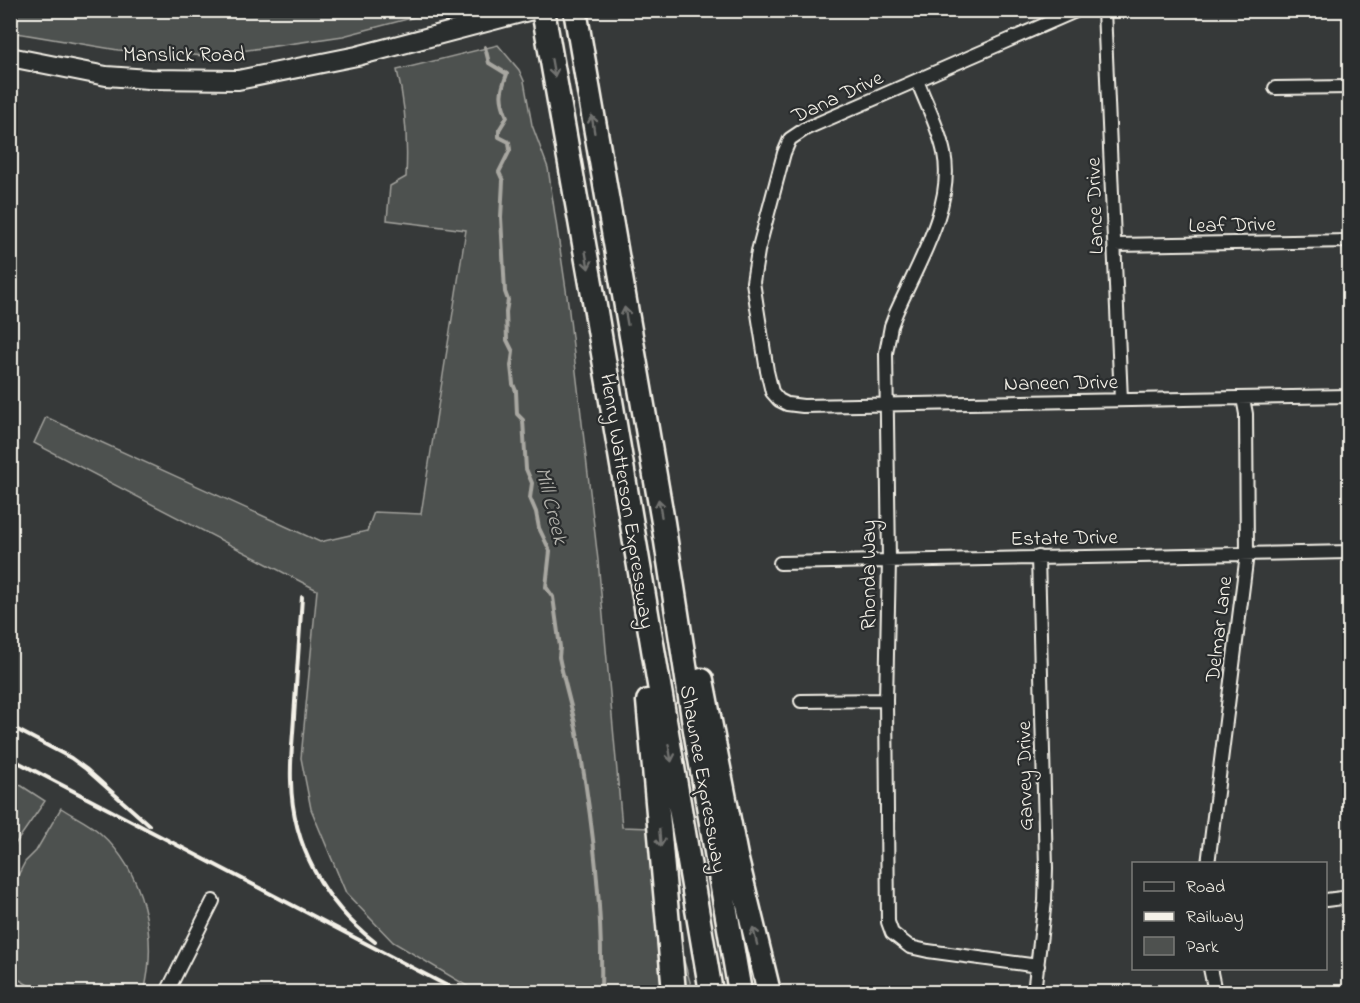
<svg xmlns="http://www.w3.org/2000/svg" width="1360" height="1003" viewBox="0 0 1360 1003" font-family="'Indie Flower',sans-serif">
<rect width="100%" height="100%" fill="#363939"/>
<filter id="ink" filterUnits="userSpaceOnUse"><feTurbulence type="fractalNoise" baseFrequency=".0167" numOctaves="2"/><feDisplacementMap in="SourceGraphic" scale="12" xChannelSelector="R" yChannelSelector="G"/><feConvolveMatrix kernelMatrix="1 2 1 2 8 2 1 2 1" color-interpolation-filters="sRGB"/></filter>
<g filter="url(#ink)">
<!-- green -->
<path fill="#4e514f" stroke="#a1a19c" stroke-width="1.5" d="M11,10h427v1l-95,25 -136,20 -89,-6 -107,-18z
M498,45l21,25 5,11 8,44 16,43 20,135 30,257 24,267 29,1 15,164h-189l-84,-50 -47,-49 -35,-84 -10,-51 16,-168 -283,-147 12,-26 274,125 47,-11 7,-19 47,2 45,-284 -79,-10 3,-34 16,-9c2,-37 0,-70 -9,-107z
M11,779l34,22 -34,49z
M61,808c12,8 28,15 39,25 44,39 58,104 44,159h-104l-29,-17v-86l14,-27 11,-11z
M684,961l9,31h-9z"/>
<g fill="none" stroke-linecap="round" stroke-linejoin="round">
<!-- stream -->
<path stroke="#a8a7a1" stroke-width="4" d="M485,47l4,16 18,11c-7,18 -8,24 0,43l-8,13v7l10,5 1,8 -11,22 4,9 -2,36 4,75 3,8 -2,12 1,28 6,12 -2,14 2,18 3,7 1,23 6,6 3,49 6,14 -2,15 6,14 3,16 11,23 -4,36 7,10 7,50 -1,10c5,25 13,50 18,76 15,83 26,175 24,259"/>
<!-- minor casing -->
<g stroke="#f4f1e8" stroke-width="16">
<path id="minor" d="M1078,10l-273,119 -15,10 -6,14 -26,98 -5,31 14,89 5,21 7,8 8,4 16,2 547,-10
M1104,10l17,390
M917,80c9,24 22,48 27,73 11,52 -28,114 -48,160l-5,13 -5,27 3,207 -3,140 2,222 4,11 18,14 18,4 110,15
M1275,88l75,-1
M1115,245l235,-4
M780,563l570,-11
M801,701l85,-1
M1208,864l39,-310 -1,-140 -3,-16
M1326,900l24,-3
M1210,968l5,24
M167,992l46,-91
M1034,992l11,-91 1,-33 -8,-311"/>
</g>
<!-- secondary casing -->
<g stroke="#f4f1e8" stroke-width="22">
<path id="secondary" d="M10,57l96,19 43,3 89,1 119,-24 175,-46"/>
</g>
<!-- motorway casing -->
<g stroke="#f4f1e8" stroke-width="27">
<path id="motorway" d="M543,10l53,302 115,680
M575,10l88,512 31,202 46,268
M702,680l34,176 33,136
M648,701l26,291"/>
</g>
<!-- minor -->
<use href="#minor" stroke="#2a2d2e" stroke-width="12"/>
<!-- secondary -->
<use href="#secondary" stroke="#2a2d2e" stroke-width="18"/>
<!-- motorway -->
<use href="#motorway" stroke="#2a2d2e" stroke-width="22"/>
<!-- rail -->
<path stroke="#f4f1e8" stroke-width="4" d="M302,597c-3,40 -5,80 -8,120 -1,21 -4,42 -3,64 1,64 34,123 84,161
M10,726l61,32 15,11 63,56
M10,758l449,234"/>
</g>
<!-- one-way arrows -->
<defs><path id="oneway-shaft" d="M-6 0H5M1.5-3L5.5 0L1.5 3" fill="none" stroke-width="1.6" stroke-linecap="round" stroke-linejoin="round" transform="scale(1.5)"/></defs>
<g stroke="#71726f">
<use href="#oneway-shaft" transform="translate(553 68) rotate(80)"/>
<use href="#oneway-shaft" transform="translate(593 124) rotate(-99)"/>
<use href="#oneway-shaft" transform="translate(587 260) rotate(80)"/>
<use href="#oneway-shaft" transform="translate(626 316) rotate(-100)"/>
<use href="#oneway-shaft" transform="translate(660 508) rotate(-100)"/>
<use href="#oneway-shaft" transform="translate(670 753) rotate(80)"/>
<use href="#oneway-shaft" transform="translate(660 838) rotate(85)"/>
<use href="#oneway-shaft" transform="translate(755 936) rotate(-104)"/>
</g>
</g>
<g text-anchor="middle" stroke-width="4.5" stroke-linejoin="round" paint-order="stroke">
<!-- street labels -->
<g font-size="21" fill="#f4f1e8" stroke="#2a2d2e">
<text x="184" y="61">Manslick Road</text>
<text transform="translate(837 96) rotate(-25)" y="7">Dana Drive</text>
<text transform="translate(1094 206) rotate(-92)" y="7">Lance Drive</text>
<text transform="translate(1232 224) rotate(-1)" y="7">Leaf Drive</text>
<text transform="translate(1061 382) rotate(-1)" y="7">Naneen Drive</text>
<text transform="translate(628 501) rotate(81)" y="7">Henry Watterson Expressway</text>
<text transform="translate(1064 537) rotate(-1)" y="7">Estate Drive</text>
<text transform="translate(868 575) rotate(-90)" y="7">Rhonda Way</text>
<text transform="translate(1218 629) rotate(-83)" y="7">Delmar Lane</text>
<text transform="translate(1024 776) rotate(-91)" y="7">Garvey Drive</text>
<text transform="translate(704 779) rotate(80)" y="7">Shawnee Expressway</text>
</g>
<!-- water labels -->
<g font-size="22" font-style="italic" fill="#b4b3ad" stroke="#2a2d2e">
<text transform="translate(553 505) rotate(76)" y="8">Mill Creek</text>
</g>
</g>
<!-- margin -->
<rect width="1360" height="1003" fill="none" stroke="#2a2d2e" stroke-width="36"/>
<rect x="18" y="18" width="1324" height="967" fill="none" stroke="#f4f1e8" stroke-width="2" filter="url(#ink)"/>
<!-- legend -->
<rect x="1132" y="862" width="195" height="108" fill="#2a2d2e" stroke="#7b7b78" stroke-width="1.5"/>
<rect x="1144" y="882" width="30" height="9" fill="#2a2d2e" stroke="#7b7b78" stroke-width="1.5"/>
<text x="1186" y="892" font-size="18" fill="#f4f1e8">Road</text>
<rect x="1144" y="912" width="30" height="9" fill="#f4f1e8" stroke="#7b7b78" stroke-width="1.5"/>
<text x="1186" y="922" font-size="18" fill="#f4f1e8">Railway</text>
<rect x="1144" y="937" width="30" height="18" fill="#4e514f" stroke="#7b7b78" stroke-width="1.5"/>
<text x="1186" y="952" font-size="18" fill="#f4f1e8">Park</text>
</svg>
